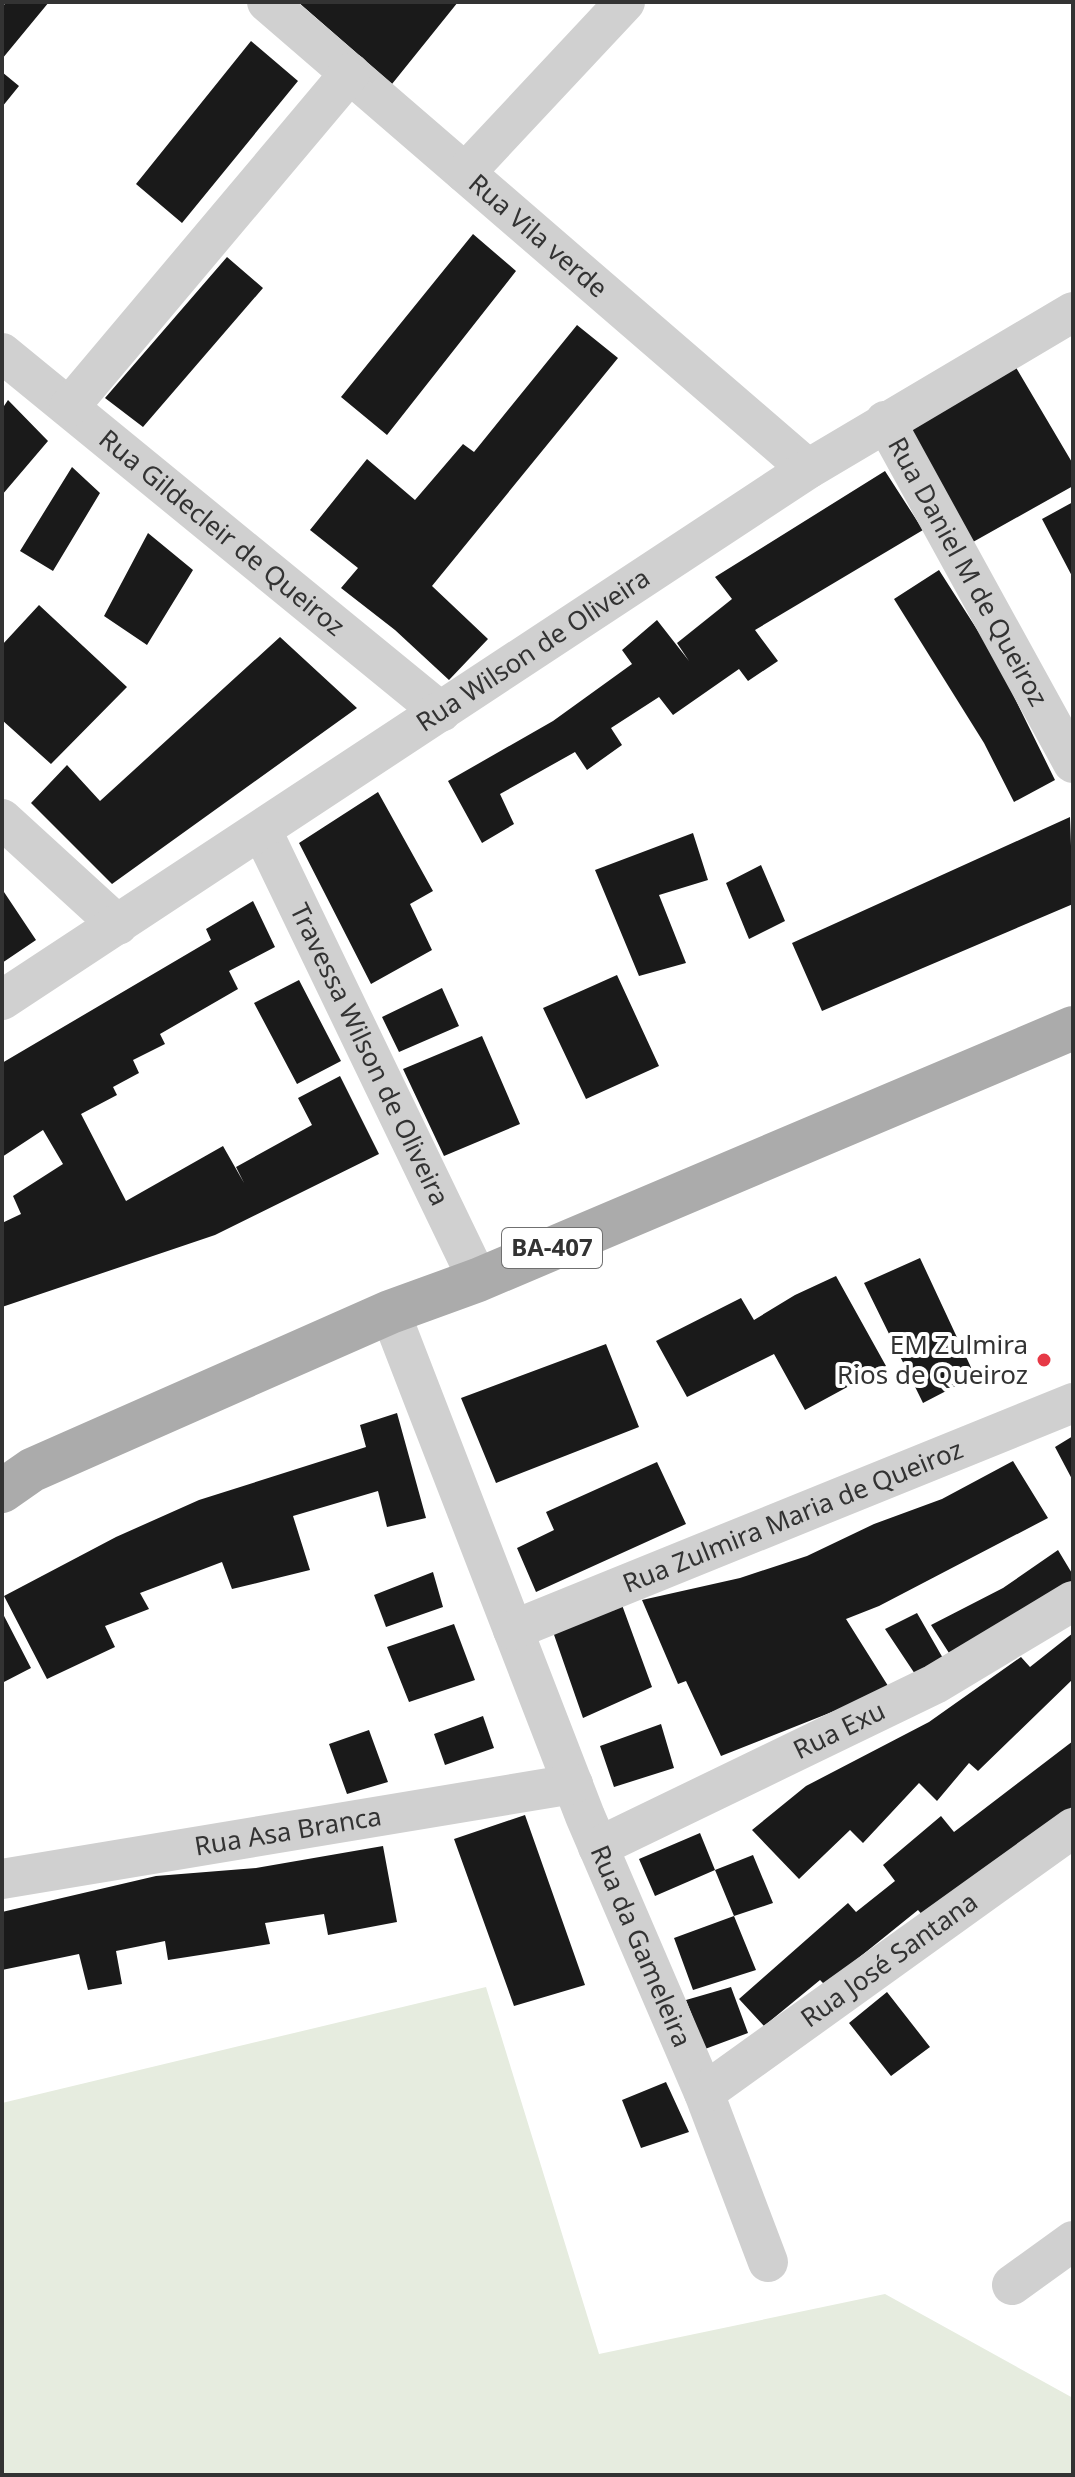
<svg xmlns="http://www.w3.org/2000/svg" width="1075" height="2477" viewBox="0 0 1075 2477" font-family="'Noto Sans',sans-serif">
<rect width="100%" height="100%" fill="#fff"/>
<!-- green -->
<path fill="#e6ecdf" d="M486,1987l113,367 286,-60 188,104v77h-1071v-372z"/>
<!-- building -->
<path fill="#1a1a1a" d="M6,2h43l-47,57v-51z
M298,2h160l-66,82z
M251,41l47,40 -116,142 -46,-39z
M2,72l17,14 -17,21z
M473,234l43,37 -129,164 -46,-38z
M227,257l36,31 -120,139 -38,-29z
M577,325l41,33 -186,228 56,53 -39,41 -54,-50 -54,-42 17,-20 -48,-38 57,-71 48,41 48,-56 11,8z
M1014,364l59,100v22l-100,56 -69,-117z
M8,400l40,41 -46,54v-86z
M72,467l28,26 -47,78 -33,-20z
M885,471l38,59 -168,100 23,31 -30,20 -9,-12 -66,46 -14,-18 -48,31 11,17 -35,25 -12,-18 -75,42 14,30 -32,19 -34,-62 105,-60 79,-57 -10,-14 35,-30 32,41 -12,-18 55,-44 -17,-22z
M1073,502v76l-31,-59z
M148,533l45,37 -46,75 -43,-29z
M939,570l55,86 61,124 -41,22 -30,-59 -90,-144z
M39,605l88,82 -76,77 -49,-44v-75z
M280,637l77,71 -245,176 -81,-81 36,-38 33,36z
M378,792l55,99 -23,13 22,46 -61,34 -72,-141z
M1070,817l3,87 -251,107 -30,-68z
M693,833l15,47 -49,15 27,68 -47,13 -44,-106z
M761,865l24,56 -36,18 -23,-56z
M2,889l34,51 -34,23z
M253,901l22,46 -46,24 9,18 -78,45 5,10 -32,16 6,13 -26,14 4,8 -36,19 45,87 97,-55 21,37 -8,-16 76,-42 -14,-27 42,-22 39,78 -164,81 -213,72v-84l19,-9 -8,-18 50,-32 -20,-34 -41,27v-94l209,-123 -5,-11z
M617,975l42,91 -73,33 -43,-91z
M299,980l42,81 -44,23 -43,-81z
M442,988l17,38 -60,26 -17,-35z
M482,1036l38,88 -76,32 -41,-87z
M920,1258l55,118 -52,27 -59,-120z
M836,1276l50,90 -81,44 -31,-56 -87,43 -31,-56 85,-43 13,22 41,-25z
M606,1344l33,83 -143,56 -35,-85z
M397,1413l29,105 -39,9 -9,-36 -85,25 17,54 -78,19 -10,-27 -82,31 9,16 -44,17 10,21 -68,32 -43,-83 112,-59 83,-37 167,-53 -6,-22z
M1073,1436v45l-18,-34z
M1013,1461l35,57 -169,88 -33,13 44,70 -169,67 -35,-75 -8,3 -36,-84 98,-22 67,-22 67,-32 68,-25z
M657,1462l29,62 -150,68 -19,-44 37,-18 -8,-18z
M1058,1550l15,25v7l-124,71 -18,-28 72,-37z
M433,1572l10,35 -57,20 -12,-32z
M622,1605l30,82 -69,31 -31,-89z
M2,1612l29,56 -29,15z
M917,1613l27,47 -27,17 -32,-48z
M454,1624l21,56 -66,22 -22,-55z
M1073,1633v46l-95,92 -9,-8 -32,38 -18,-18 -56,60 -13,-13 -51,49 -47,-49 54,-44 123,-64 92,-65 9,10z
M483,1716l11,32 -49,17 -11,-31z
M661,1724l13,44 -60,19 -14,-41z
M369,1730l19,52 -41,12 -18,-50z
M1073,1741v65l-18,14 -130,98 -7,-8 -93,75 -5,-5 -56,46 -25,-27 109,-96 8,9 39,-31 -12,-16 58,-49 13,16z
M525,1815l60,170 -71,21 -60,-167z
M700,1833l15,37 -60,26 -16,-37z
M383,1846l14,76 -69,13 -4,-21 -59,9 5,21 -102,16 -3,-19 -49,10 6,33 -34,6 -9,-36 -77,16v-58l154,-36 100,-8z
M753,1855l20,48 -39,13 -19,-46z
M734,1916l22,54 -63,20 -19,-52z
M731,1987l17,46 -43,16 -19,-49z
M887,1992l43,55 -39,29 -42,-53z
M666,2082l23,50 -48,16 -19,-48z"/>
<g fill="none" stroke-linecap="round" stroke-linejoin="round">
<!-- minor -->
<g stroke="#d0d0d0" stroke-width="40">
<path id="s1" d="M267,2l541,467"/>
<path d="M465,173l160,-171"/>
<path id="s2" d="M2,353l439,359"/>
<path d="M69,407l281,-334"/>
<path id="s3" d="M885,421l188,342"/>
<path d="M2,819l116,106"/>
<path id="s4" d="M262,831l216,449"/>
<path id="s5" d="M2,1000l806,-531 265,-157"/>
<path id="s6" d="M390,1312l195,504 119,277 64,169"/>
<path id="s7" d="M513,1630l560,-227"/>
<path id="s8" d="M598,1847l337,-163 138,-83"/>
<path id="s9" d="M2,1879l571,-95"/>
<path id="s10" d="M704,2093l369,-265"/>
<path d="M1012,2285l61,-44"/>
</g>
<!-- primary -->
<path stroke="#ababab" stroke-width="44" d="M2,1491l30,-21 358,-158 88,-32 595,-252"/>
</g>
<!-- markers -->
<circle fill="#e63946" stroke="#fff" stroke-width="3" cx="1044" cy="1360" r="8"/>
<g text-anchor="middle" stroke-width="8" stroke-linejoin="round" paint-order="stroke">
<!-- shield labels -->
<rect fill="#fff" stroke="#707070" stroke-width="2" x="502" y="1228" width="100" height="40" rx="6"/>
<g font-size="24" font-weight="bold" fill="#333">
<text x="552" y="1256">BA-407</text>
</g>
<!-- street labels -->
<g font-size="26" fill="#333" stroke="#fff">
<text dy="9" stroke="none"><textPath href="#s1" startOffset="358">Rua Vila verde</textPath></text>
<text dy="9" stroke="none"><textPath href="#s2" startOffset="284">Rua Gildecleir de Queiroz</textPath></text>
<text dy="9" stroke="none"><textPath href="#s3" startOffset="172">Rua Daniel M de Queiroz</textPath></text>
<text dy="9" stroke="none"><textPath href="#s5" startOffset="636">Rua Wilson de Oliveira</textPath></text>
<text dy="9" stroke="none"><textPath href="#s4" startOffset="248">Travessa Wilson de Oliveira</textPath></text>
<text dy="9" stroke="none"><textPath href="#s7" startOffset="302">Rua Zulmira Maria de Queiroz</textPath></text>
<text dy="9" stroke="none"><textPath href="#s8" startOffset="268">Rua Exu</textPath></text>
<text dy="9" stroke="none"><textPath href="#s9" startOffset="290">Rua Asa Branca</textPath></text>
<text dy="9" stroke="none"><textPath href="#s6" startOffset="682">Rua da Gameleira</textPath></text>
<text dy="9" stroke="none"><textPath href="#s10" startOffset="228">Rua José Santana</textPath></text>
</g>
<!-- poi labels -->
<g font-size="26" fill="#333" stroke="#fff" text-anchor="end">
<text x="1028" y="1354">EM Zulmira<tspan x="1028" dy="30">Rios de Queiroz</tspan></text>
</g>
</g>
<!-- border -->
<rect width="1075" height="2477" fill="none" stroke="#333333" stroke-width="8"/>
</svg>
